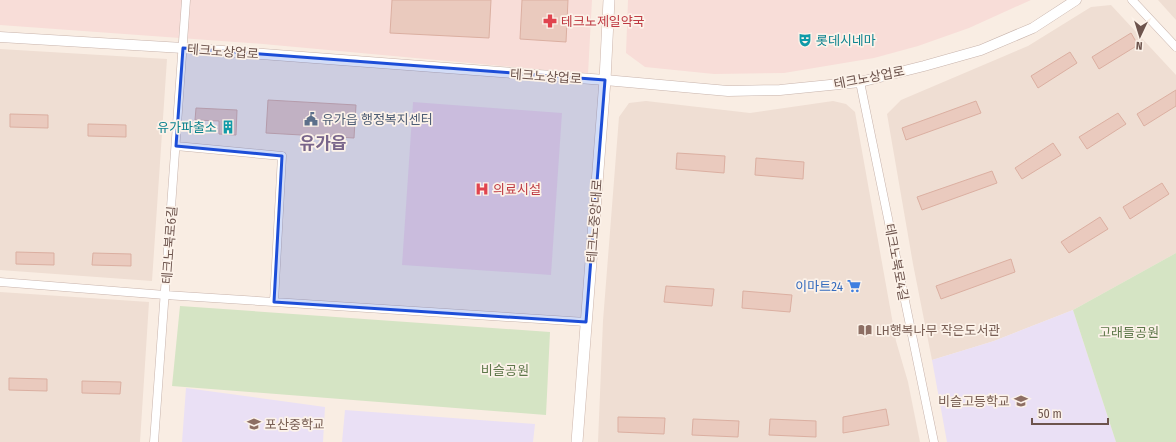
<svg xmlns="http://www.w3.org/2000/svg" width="1176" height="442" viewBox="0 0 1176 442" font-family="'Fira Sans Condensed','Noto Sans KR',sans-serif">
<rect width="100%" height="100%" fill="#f9ede3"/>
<!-- residential -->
<path fill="#efded3" d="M1158,0h18v20z
M1111,5l65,70v178l-103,57 -79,31 -62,19 -19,-96 -26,-150 14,-14 127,-54 63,-39z
M0,49l167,10 -15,222 -152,-11z
M646,101l104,12 83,-12 13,3 9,8 41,229 12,41 12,60h-322l5,-121 16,-204 10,-14z
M0,292l149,10 -9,140h-140z"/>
<!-- commercial -->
<path fill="#f8ddd8" d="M0,0h592l-4,74 -325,-30 -263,-19z
M628,0h403l-62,28 -51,18 -44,12 -90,15 -70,1 -69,-7 -19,-14z"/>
<!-- education -->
<path fill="#eae0f5" d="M1073,310l43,132h-169l-15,-82 62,-19z
M186,388l139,19 -2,35h-141z
M345,410l190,14 -2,18h-191z"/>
<!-- medical -->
<path fill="#f5d8df" d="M413,102l149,11 -11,162 -149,-10z"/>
<!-- green -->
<path fill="#d5e4c4" d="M1176,253v189h-60l-43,-132z
M180,306l370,26 -4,83 -374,-29z"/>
<!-- building -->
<path fill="#eacabe" stroke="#dbafa1" d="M392,0h99l-2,38 -99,-5z
M522,0h46l-2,42 -46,-3z
M1131,33l7,12 -39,24 -7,-12z
M1070,52l7,11 -39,25 -7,-12z
M1176,90v16l-32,20 -7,-12z
M268,100l88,5 -2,33 -88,-5z
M976,101l5,12 -75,27 -4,-12z
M196,108l41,2 -1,25 -17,-1v-13l-24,-1z
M1118,113l8,11 -39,25 -8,-12z
M10,114l38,1v13l-38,-1z
M88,124l38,1v12l-38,-1z
M1053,143l8,12 -39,24 -7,-11z
M677,153l48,3 -1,17 -48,-4z
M756,158l48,4 -1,17 -48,-4z
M992,171l5,12 -75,27 -5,-13z
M1162,183l7,11 -39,25 -7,-12z
M1100,217l8,12 -39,24 -8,-11z
M16,252l38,1v12l-38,-1z
M93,253l38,1v12l-39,-1z
M1011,259l4,13 -74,27 -5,-13z
M666,286l48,3 -2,17 -48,-4z
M743,291l49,4 -2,17 -48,-4z
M9,378l38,1v12l-38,-1z
M82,381l39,1 -1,12 -38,-1z
M886,409l3,16 -46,8v-16z
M618,417l47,1 -1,16 -46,-2z
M693,419l46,2 -1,16 -46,-2z
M770,419l46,2v16l-47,-2z"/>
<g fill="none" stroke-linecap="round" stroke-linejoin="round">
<!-- minor casing -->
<g stroke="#c8b4ac" stroke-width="9">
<path id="minor" d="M1132,0l44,47
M860,82l74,360
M176,146l106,10 -8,146
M0,282l165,13 421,27
M154,442l32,-442"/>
</g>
<!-- tertiary casing -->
<g stroke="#c8b4ac" stroke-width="11">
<path id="tertiary" d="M0,37l183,11 422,32 123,11 52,-1 80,-8 64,-16 57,-16 52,-22 43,-28"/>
</g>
<!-- secondary casing -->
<g stroke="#cdb6ac" stroke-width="12">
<path id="secondary" d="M577,442l28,-362 4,-80"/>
</g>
<!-- minor -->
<use href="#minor" stroke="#fff" stroke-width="8"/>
<!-- tertiary -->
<use href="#tertiary" stroke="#fff" stroke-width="10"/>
<!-- secondary -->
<use href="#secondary" stroke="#fff" stroke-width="11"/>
</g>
<!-- marked area -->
<path fill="#1d4ed8" fill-opacity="0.2" stroke="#1d4ed8" stroke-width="3" stroke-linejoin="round" d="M183,48l422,32 -19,242 -312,-20 8,-146 -106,-10z"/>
<!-- icons -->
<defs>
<g id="pharmacy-bare" transform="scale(1.08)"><path d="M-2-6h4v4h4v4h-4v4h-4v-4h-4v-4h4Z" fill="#e0444e" stroke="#fcf2e9" stroke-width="2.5" paint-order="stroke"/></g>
<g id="theatre-bare" transform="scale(1.08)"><path d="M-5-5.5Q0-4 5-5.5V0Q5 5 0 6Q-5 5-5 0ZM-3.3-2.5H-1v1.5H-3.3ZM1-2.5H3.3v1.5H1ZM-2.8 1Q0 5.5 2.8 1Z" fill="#0f9aa8" stroke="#fcf2e9" stroke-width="2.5" paint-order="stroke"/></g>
<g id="civic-bare" transform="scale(1.08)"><path d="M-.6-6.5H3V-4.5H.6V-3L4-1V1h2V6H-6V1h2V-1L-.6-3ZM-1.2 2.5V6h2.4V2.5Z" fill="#5c6f8a" stroke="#fcf2e9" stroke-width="2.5" paint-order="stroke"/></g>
<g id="building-bare" transform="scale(1.08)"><path d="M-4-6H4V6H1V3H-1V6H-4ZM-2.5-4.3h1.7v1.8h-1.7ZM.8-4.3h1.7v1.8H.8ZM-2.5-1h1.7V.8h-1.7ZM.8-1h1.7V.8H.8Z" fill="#0f9aa8" stroke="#fcf2e9" stroke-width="2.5" paint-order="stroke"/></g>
<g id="hospital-bare" transform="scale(1.08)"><path d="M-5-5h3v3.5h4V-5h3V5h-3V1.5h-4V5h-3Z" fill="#e0444e" stroke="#fcf2e9" stroke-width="2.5" paint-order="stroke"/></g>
<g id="supermarket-bare" transform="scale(1.08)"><path d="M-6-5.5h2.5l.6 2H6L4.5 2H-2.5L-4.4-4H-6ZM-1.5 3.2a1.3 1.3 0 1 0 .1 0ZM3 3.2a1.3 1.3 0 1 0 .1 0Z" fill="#3f7fe0" stroke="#fcf2e9" stroke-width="2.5" paint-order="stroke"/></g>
<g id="library-bare" transform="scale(1.08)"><path d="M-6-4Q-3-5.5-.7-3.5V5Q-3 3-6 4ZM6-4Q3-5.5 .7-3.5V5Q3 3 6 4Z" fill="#8d6e63" stroke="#fcf2e9" stroke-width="2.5" paint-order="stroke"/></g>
<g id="school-bare" transform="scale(1.08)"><path d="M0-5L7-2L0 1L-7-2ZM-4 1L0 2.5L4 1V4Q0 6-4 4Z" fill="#8d6e63" stroke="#fcf2e9" stroke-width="2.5" paint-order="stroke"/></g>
</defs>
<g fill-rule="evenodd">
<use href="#pharmacy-bare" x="550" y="21"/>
<use href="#theatre-bare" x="805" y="40"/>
<use href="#civic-bare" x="311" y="119"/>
<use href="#building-bare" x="228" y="127"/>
<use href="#hospital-bare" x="482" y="189"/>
<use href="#supermarket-bare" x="854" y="286"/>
<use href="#library-bare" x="865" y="330"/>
<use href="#school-bare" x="1021" y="401"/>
<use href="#school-bare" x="254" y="424"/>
</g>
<g text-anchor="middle" stroke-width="3.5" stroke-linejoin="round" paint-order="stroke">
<!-- health labels -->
<g font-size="13" fill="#be3a42" stroke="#fcf2e9" text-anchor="start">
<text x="561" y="26">테크노제일약국</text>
<text x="493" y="194">의료시설</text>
</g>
<!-- culture labels -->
<g font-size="13" fill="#0d838f" stroke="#fcf2e9" text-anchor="start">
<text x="816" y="45">롯데시네마</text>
<text x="217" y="132" text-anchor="end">유가파출소</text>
</g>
<!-- street labels -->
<g font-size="13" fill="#6d544d" stroke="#fcf2e9">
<text transform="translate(223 51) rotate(4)" y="5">테크노상업로</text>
<text transform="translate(546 76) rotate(4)" y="5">테크노상업로</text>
<text transform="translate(869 77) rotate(-11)" y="5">테크노상업로</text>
<text transform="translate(594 221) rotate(-86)" y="5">테크노중앙대로</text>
<text transform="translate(169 245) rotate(-86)" y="5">테크노북로6길</text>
<text transform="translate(897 262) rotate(79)" y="5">테크노북로4길</text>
</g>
<!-- service labels -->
<g font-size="13" fill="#4e5e75" stroke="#fcf2e9" text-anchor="start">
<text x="322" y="124">유가읍 행정복지센터</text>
</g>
<!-- shop labels -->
<g font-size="13" fill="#366cbe" stroke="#fcf2e9" text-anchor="end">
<text x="843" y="291">이마트24</text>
</g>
<!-- education labels -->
<g font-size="13" fill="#785e54" stroke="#fcf2e9" text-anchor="start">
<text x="876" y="335">LH행복나무 작은도서관</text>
<text x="1010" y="406" text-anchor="end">비슬고등학교</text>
<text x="265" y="429">포산중학교</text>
</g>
<!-- park labels -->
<g font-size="13" fill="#5d7749" stroke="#fcf2e9">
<text x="1129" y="337">고래들공원</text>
<text x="505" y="375">비슬공원</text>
</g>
<!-- district labels -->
<g font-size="17" font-weight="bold" fill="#78658a" stroke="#fcf2e9">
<text x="323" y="149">유가읍</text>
</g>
</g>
<!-- north arrow -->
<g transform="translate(1140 36) rotate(184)" stroke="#fcf2e9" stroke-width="3" paint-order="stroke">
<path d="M0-3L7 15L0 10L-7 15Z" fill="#6d544d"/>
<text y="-6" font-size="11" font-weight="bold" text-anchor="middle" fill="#6d544d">N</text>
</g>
<!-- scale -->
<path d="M1032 418v6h76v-6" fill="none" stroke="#6d544d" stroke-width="2"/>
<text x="1038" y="418" font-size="12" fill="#6d544d" stroke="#fcf2e9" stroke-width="3" paint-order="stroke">50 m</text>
</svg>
